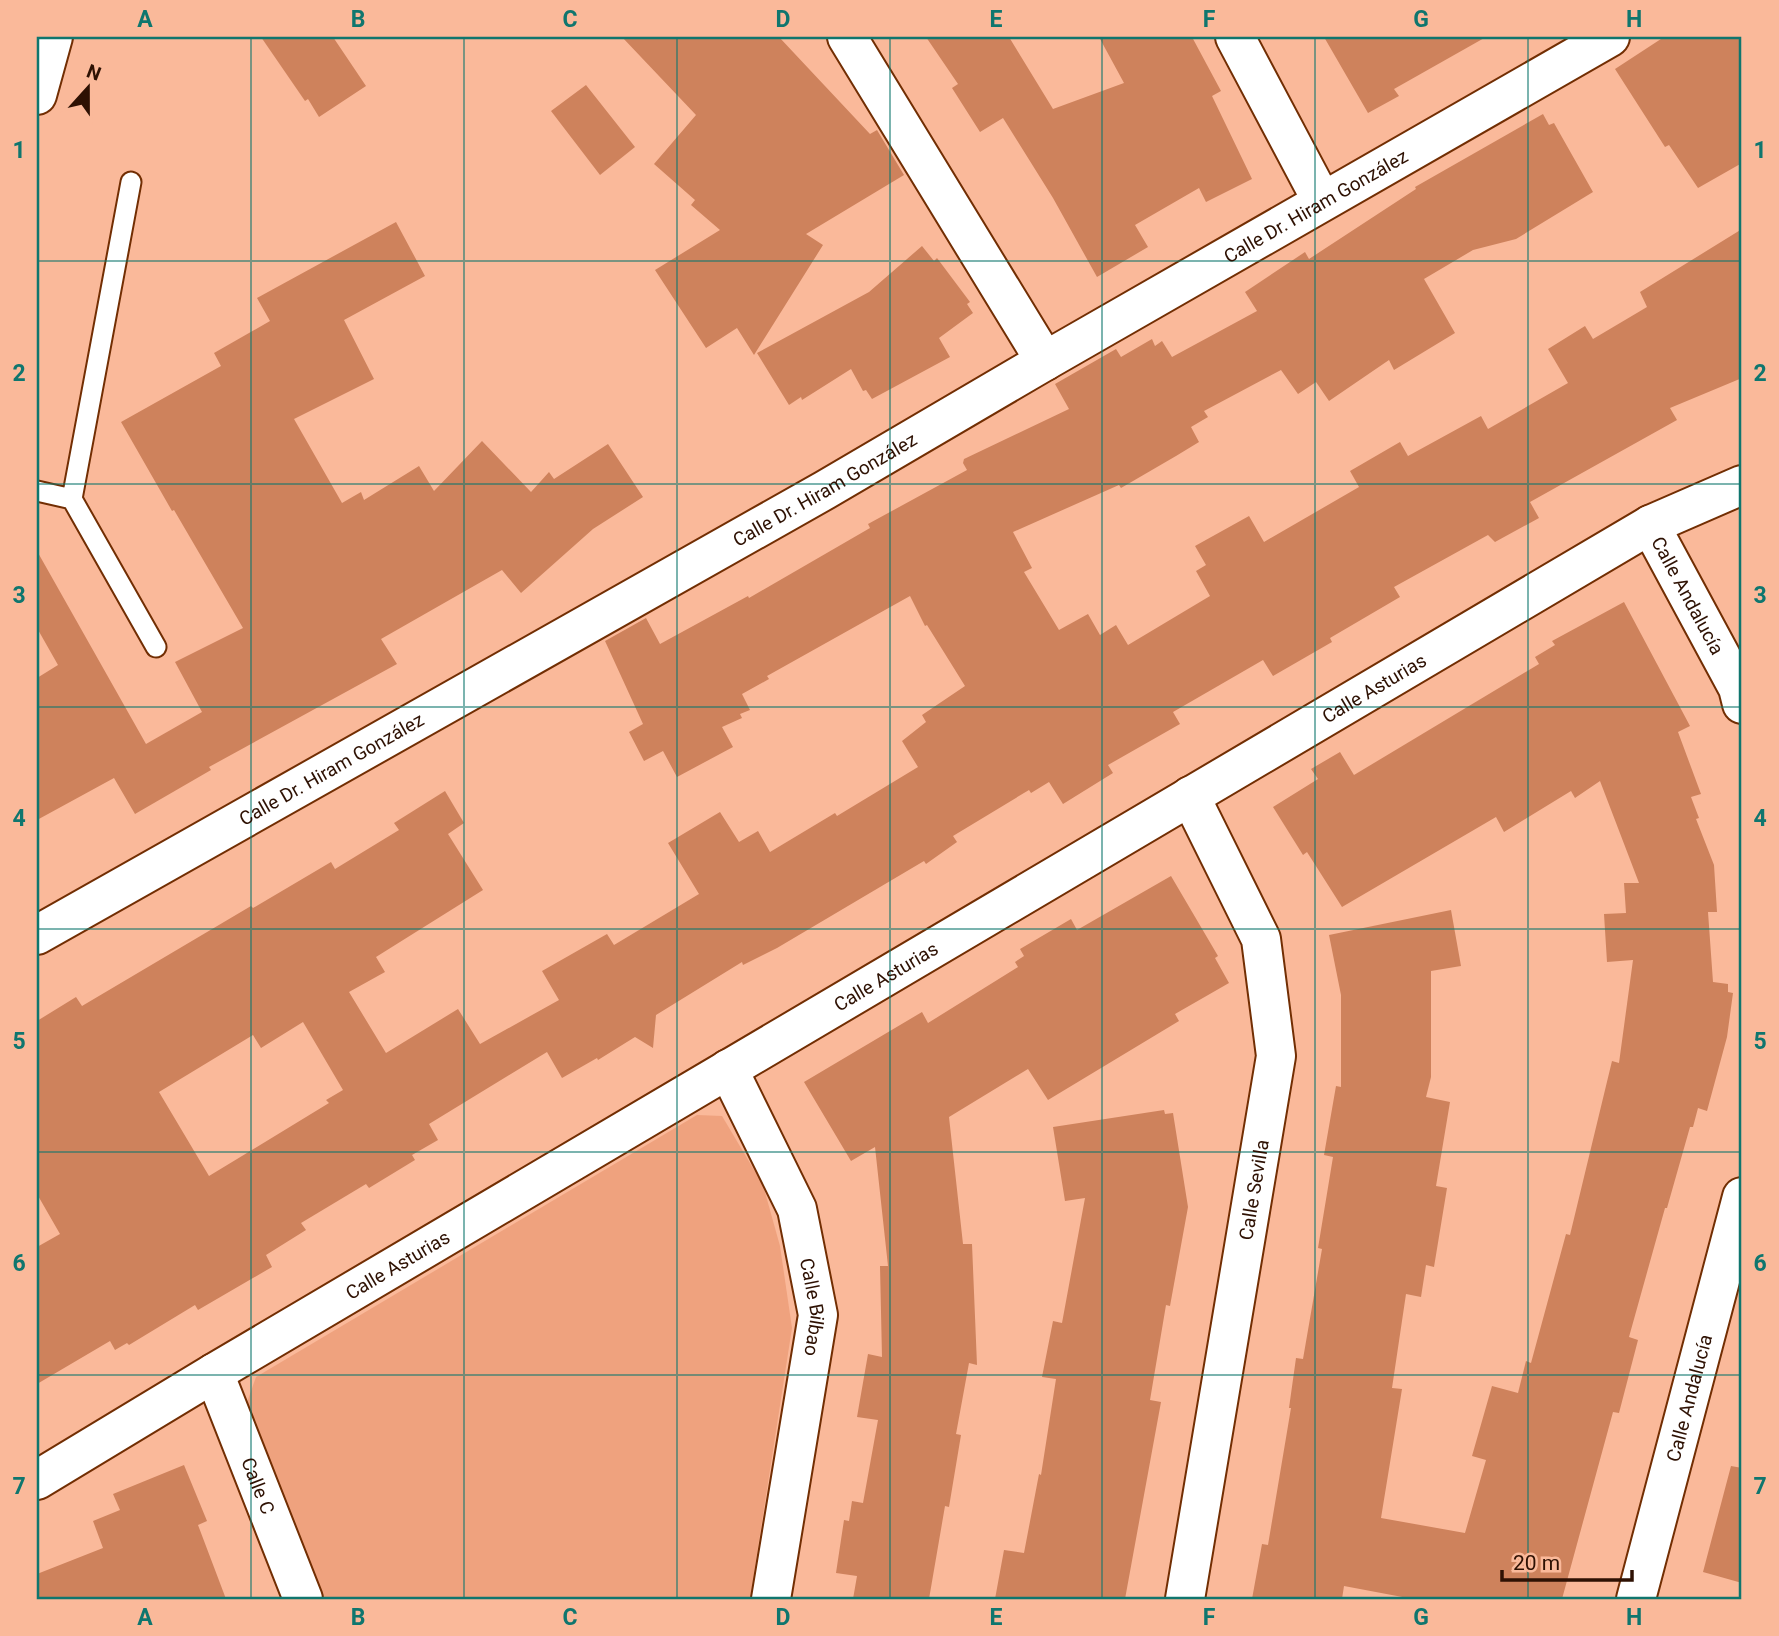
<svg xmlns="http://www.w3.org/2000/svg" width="1779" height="1636" viewBox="0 0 1779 1636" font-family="Roboto,sans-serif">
<rect width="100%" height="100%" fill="#fab99a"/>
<!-- green -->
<path fill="#efa27e" d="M697,1115l25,1 41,69 17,61 12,82 -42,271h-431l-74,-191 11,-31z"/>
<!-- building -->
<path fill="#ce825c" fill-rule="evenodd" d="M261,37h72l33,49 -47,31 -11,-18 -3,2z
M622,37h157l91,97 7,-4 27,45 -98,59 17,11 -69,110 -17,-27 -31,20 -51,-78 65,-40 -29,-25 4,-5 -41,-36 42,-49z
M926,37h83l44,72 71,-26 -25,-46h93l29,54 -9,5 40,83 -46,23 -7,-14 -64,37 13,22 -51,30 -44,-79 -50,-80 -23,14 -28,-44 6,-4z
M1324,37h162l-92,52 5,7 -31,17z
M1664,37h78v126l-44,25 -29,-43 -4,2 -50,-78z
M586,85l49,62 -35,28 -49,-64z
M1543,114l6,11 5,-2 39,69 -77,47 -43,11 -49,29 31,54 -61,37 -5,-10 -60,41 -13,-19 -18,12 -17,-24 -77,41 4,6 -17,10 8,15 -23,14 -55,32 -2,-3 -106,47 19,36 -8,4 35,58 29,-16 12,21 16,-10 12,20 82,-49 -14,-25 10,-6 -11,-19 54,-30 15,26 95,-55 -9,-16 50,-29 8,14 73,-40 7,13 80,-46 -20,-34 37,-23 8,13 54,-32 -7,-15 102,-63v149l-72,30 7,12 -147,82 9,16 -44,24 -7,-7 -94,52 6,10 -70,41 2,4 -59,34 -10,-16 -90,52 7,12 -72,41 5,8 -50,31 -14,-22 -18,11 -2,-3 -76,46 4,6 -31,22 -2,-3 -147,87 -34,17 -1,-3 -86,53 -3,33 -18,-11 -37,23 -1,-2 -35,20 -15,-26 -118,72 9,16 -26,15 3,5 -46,28 -3,-4 -65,39 5,7 -40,25 6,12 -74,43 -3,-5 -66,40 -2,-2 -12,7 -5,-9 -73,43v-137l23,-13 -23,-40v-173l39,-24 6,9 169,-100 2,2 78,-46 4,7 64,-39 -5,-7 51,-32 19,32 -16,11 35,56 -107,67 9,15 -36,20 37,61 72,-44 22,35 79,-44 -17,-29 65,-37 7,11 85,-51 -31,-51 52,-31 19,30 19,-11 12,21 65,-39 2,3 81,-49 -16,-26 24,-19 -4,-7 43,-29 -38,-61 -2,1 -15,-30 -143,80 2,3 -27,15 8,16 -10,4 2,4 -20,9 11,20 -56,30 -14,-26 -19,10 -15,-29 14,-8 -38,-83 41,-23 14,26 88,-48 1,2 121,-70 -2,-4 99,-54 -4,-7 1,-4 105,-50 -14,-25 61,-35 5,8 31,-18 3,7 7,-5 10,16 85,-46 -12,-19 60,-40 4,7 107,-70 -1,-2zM303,1022l40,68 -17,10 3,3 -120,73 -50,-84 94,-57 8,13z
M396,222l29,54 -81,44 30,59 -80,40 48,84 19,-11 3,8 55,-34 15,25 48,-50 49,51 18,-20 5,7 54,-35 35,53 -50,32 -72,64 -19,-23 -121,69 16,25 -188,103 2,3 -76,44 -21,-36 -77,42v-142l21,-13 -21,-37v-77l109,193 56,-32 -27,-50 68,-34 -69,-118 -2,1 -51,-89 100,-56 -7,-13 56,-32 -13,-23z
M922,246l12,15 3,-3 33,44 -3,2 6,9 -34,25 11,19 -78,42 -6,-9 -3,1 -12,-22 -49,31 -1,-3 -12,8 -32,-52 112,-61z
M1624,602l66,124 -12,6 23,62 -10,3 8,21 -3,1 18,46 3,47h-9l5,70 15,2v8l5,1 -6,44 -20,74 -9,-3 -5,19h-3l-23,81h-2l-36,129 9,3 -19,73 -6,-1 -51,187h-149l-69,-13 -2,13h-90l10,-55 6,1 23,-137h-2l7,-50 7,1 19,-110 -4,-1 15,-91 -9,-2 12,-69 5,1v-92l-12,-60 122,-25 10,56 -30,5v106l-5,20 24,5 -14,84 11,2 -13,79 -8,-2 -5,32 -15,-3 -14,94 10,1 -21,129 84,15 21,-73 -14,-4 20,-70 26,7 8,-32 5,2 35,-129 4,1 42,-174 7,2 14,-103 -26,2 -3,-48 22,-1 -2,-30h15l-39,-102 -25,17 -4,-7 -67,41 -8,-15 -154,90 -35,-55 -4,3 -30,-48 45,-28 -7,-10 29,-17 14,23 185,-111 -4,-7 20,-12 -3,-4z
M1171,876l47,80 -3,2 14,25 -54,31 4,7 -131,79 -20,-31 -79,48 14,127h9l5,121 -8,-2 -13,71 5,1 -12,72 -4,-1 -16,93h-76l4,-23 -21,-3 8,-53 5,1 3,-20 11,2 15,-83 -21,-3 11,-63 14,3 -2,-91h8l-13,-119 -24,14 -47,-79 118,-70 6,11 90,-56 -3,-5 9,-6 -4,-7 51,-30 6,11z
M1164,1110l1,4 8,-1 15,94 -18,99 -4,-1 -16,95 11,2 -36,197h-130l9,-49 20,3 15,-79 2,1 15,-96 -14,-2 11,-56 9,2 23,-125 -20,3 -12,-74z
M184,1465l23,56 -9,4 28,74h-189v-25l66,-26 -10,-27 27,-11 -7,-16z
M1731,1466l11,2v115l-39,-11z"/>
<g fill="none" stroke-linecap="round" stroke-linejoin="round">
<!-- lane casing -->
<g stroke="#722e03" stroke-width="23">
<path id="lane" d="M37,491l35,8 84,148
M72,499l59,-317"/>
</g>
<!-- street casing -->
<g stroke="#722e03" stroke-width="42">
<g id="street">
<path d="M847,37l198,324"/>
<path d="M1235,37l87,164"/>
<path id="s1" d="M1650,525l88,163 4,16"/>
<path id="s2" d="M728,1069l69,140 21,106 -47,284"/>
<path id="s3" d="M214,1373l89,226"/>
<path id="s4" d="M37,1480l177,-107 1436,-848 92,-40"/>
<path id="s5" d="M1185,1599l91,-543 -15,-117 -71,-143"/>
<path id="s6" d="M1636,1599l106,-402"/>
</g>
</g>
<!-- secondary casing -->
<g stroke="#722e03" stroke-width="42">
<g id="secondary">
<path d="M37,95l16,-58"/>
<path id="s7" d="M37,935l788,-445 220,-129 565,-324"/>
</g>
</g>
<!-- lane -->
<use href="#lane" stroke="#fff" stroke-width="19"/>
<!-- street -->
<use href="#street" stroke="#fff" stroke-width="38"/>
<!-- secondary -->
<use href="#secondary" stroke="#fff" stroke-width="38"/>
</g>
<!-- grid -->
<path fill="none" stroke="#0f766e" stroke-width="2" stroke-opacity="0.55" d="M251,37v1562M464,37v1562M677,37v1562M890,37v1562M1102,37v1562M1315,37v1562M1528,37v1562M37,261h1705M37,484h1705M37,707h1705M37,929h1705M37,1152h1705M37,1375h1705"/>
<g text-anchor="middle" stroke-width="5" stroke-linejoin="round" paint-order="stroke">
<!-- street labels -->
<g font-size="19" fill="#2e1103" stroke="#fab99a">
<text dy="7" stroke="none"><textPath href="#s7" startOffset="1472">Calle Dr. Hiram González</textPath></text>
<text dy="7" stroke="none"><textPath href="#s7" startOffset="905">Calle Dr. Hiram González</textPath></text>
<text dy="7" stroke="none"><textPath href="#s1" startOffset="80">Calle Andalucía</textPath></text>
<text dy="7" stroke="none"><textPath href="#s4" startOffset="1554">Calle Asturias</textPath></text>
<text dy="7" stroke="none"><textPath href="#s7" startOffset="338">Calle Dr. Hiram González</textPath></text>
<text dy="7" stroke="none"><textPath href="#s4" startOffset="987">Calle Asturias</textPath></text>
<text dy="7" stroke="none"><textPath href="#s5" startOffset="415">Calle Sevilla</textPath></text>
<text dy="7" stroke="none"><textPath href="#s4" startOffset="420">Calle Asturias</textPath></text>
<text dy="7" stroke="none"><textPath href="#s2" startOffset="256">Calle Bilbao</textPath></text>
<text dy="7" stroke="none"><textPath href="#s6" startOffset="208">Calle Andalucía</textPath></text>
<text dy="7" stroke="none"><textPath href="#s3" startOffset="121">Calle C</textPath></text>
</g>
</g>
<!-- border -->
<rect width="1779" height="1636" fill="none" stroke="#fab99a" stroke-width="77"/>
<!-- north arrow -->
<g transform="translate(88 88) rotate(21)" stroke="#fab99a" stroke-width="5" paint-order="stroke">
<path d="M0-5L12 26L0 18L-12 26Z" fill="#2e1103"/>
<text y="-10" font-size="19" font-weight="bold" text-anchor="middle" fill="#2e1103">N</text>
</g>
<!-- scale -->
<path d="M1502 1570v10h130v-10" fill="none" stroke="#2e1103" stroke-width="3.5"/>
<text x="1513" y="1570" font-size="21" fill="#2e1103" stroke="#fab99a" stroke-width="5" paint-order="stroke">20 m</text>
<rect x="38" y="38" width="1702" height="1560" fill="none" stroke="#0f766e" stroke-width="2.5"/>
<g font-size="23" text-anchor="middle" font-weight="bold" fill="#0f766e">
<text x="145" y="27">A</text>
<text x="358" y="27">B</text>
<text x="570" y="27">C</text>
<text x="783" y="27">D</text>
<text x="996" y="27">E</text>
<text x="1209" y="27">F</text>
<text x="1421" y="27">G</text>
<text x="1634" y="27">H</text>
<text x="19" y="158">1</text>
<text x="1760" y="158">1</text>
<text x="19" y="381">2</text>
<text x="1760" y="381">2</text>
<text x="19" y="603">3</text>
<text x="1760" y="603">3</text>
<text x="19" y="826">4</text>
<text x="1760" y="826">4</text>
<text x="19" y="1049">5</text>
<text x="1760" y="1049">5</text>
<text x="19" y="1271">6</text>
<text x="1760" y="1271">6</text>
<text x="19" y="1494">7</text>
<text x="1760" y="1494">7</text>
<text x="145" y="1625">A</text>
<text x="358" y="1625">B</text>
<text x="570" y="1625">C</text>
<text x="783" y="1625">D</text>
<text x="996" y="1625">E</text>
<text x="1209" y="1625">F</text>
<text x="1421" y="1625">G</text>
<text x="1634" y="1625">H</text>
</g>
</svg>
